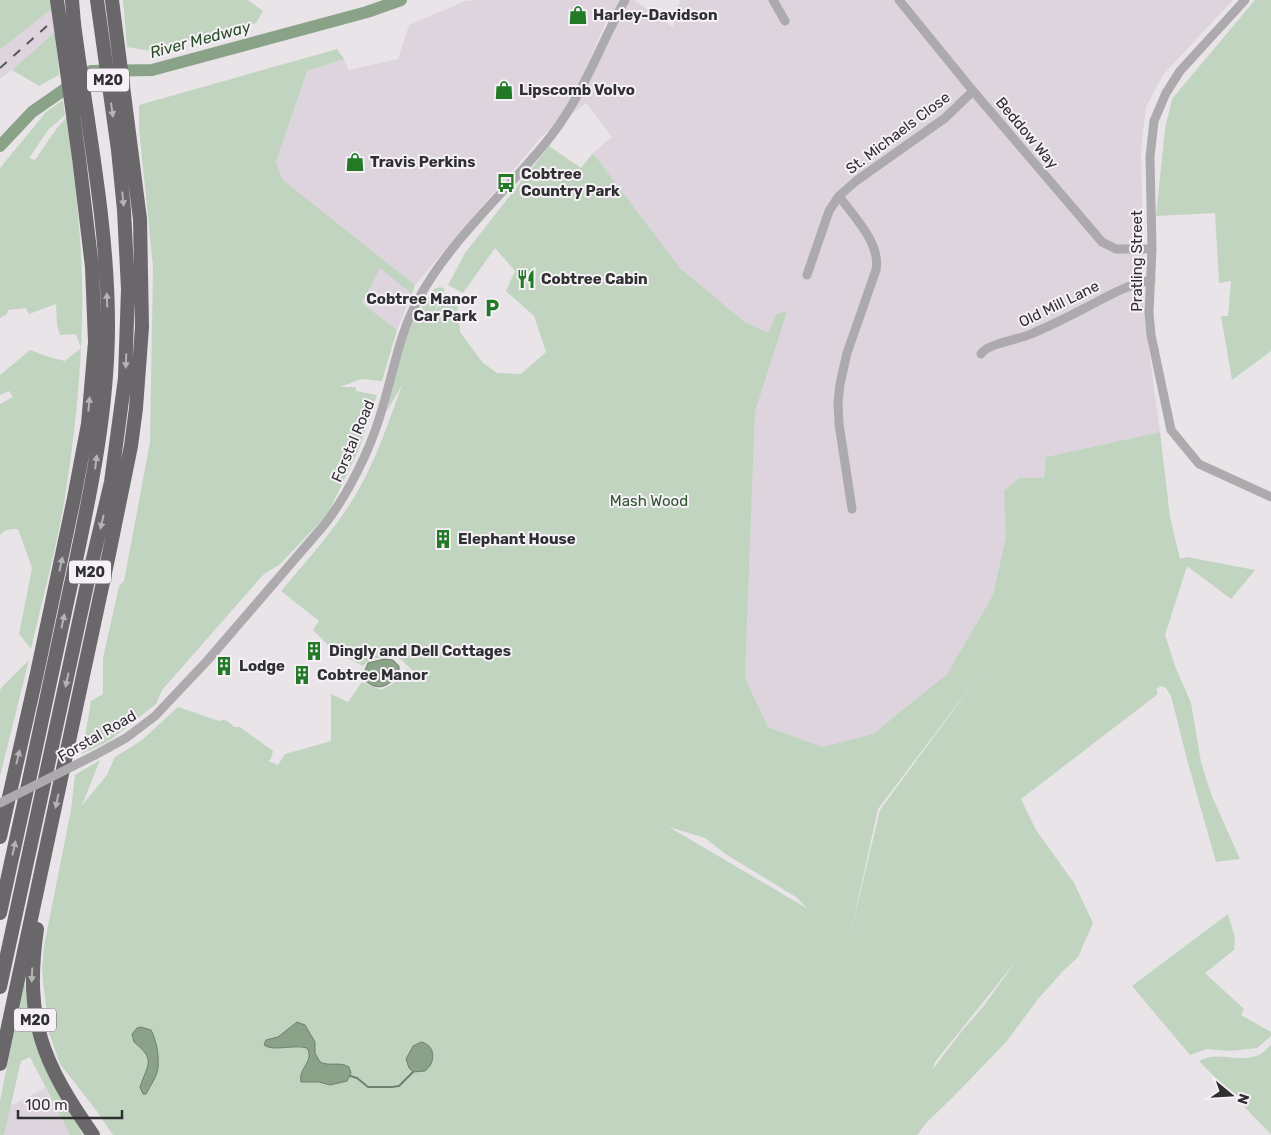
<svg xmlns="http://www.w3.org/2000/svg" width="1271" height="1135" viewBox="0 0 1271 1135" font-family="Rubik,sans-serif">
<rect width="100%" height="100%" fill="#e8e4e8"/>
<!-- built -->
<path fill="#ded4de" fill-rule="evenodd" d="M52,0l4,31 -44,39 -12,9v-37z
M476,0h158l39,27 7,-27h553l-70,75 -17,32 -5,44 4,171 15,110 -114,25 -2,21 -51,117 -46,79 -74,60 -51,13 -54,-20 -23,-49 10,-266 31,-101 -10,3 -8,19 -23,-11 -65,-54 -87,-115 19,-16 -26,-34 -43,32 -128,150 -132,-105 -7,-18 31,-91 37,-12 5,11 49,-11 11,-34 56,-24zM607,19l8,12 -29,56 -6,-5z
M380,267l32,27 -15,36 -35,-27z
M45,1088l25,47h-66l6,-29z"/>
<!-- green -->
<path fill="#c1d4c0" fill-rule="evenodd" d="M0,0h52l1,8 -53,41z
M123,0h125l15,11 -7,12 -105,28 -24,-4z
M1255,0h16v351l-39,29 -11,-64h7l3,-35 -12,2 -4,-70 -59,3 9,-87 7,-30z
M56,31l3,44 -20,11 -27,-16z
M337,49l7,10 -37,12 -31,91 7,18 132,105 -3,9 -32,-26 -18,35 35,27 -15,51 -21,-2 -21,8h16v4l21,4 -18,54 -32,66 -48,50 -15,9 -102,116 -6,14 -47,37 -27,13 9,-53 12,-7v-36l16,-72 5,-5 26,-139 3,-175 -14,-139v-23z
M63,100l2,15 -17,15 -19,28 6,2 22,-32 10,-11c8,66 17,133 15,200 -1,57 -7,117 -16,173 -8,54 -23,106 -35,159l-12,-15 13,-66 -14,-39c-7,0 -13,0 -18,6v-131l13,-7 -4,-6 -9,4v-20l30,-25 19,7 16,4 16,-13 -5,-14 -16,1 -3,-10 -1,-21 -27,10 -3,-6 -18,2 -1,4 -7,4v-150l46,-56z
M549,146l32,22 12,-15 87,115 65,54 23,11 8,-19 11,-3 -32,101 -10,266 23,49 54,20 51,-13 74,-60 46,-79 13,-58 -2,-46 15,-13h25l2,-21 114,-25 10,85 10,42 7,-2 68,13 -24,29 -44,-33 -22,69 10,31 16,37 10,59 10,32 29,65 -24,3 -28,-99 -17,-67 -5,-8 -5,-2 -5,3 2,5 -137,105 15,31 38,53 19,40 -15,34 -15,14 -25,28 -31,42 -52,54 -28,27 -10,13h-804l-17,-25 -36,-46 -11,-31 -7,-61 2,-26 27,-136 4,-35 25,-15 -18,45 25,-30 8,-18 27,-17 36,-33 41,14c7,-3 10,1 15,6h6l33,24 -2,8 -3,2 10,4 7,-11 46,-13v-47l17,8 14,-20 19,8 12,-6 11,-14 4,-1 12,8 -31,-28 1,8c-11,0 -20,1 -27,9l-29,-15 -21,-21 6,-9 -38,-30c24,-28 49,-56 69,-87 23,-35 38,-80 52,-119l-15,26 14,-59 12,-31 21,-32 6,-2 5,2 -14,30 14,-26 10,5 2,4 3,30 23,31 14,10 24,1 25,-22 -12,-36 -28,-25 9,-20 -20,-23 -32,45 -15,-8 17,-32zM980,674l-100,136 -30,126 28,-127zM669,827l36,11 22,17 69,42 12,12zM1016,961l-33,46 -21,24 -30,39 3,-8z
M29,660l-29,116v-85l1,-3z
M1228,914l7,24 -1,12 -29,23 39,36 -3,6 30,17v4l-14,12 -28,3 -22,-2 -17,6 -58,-69z
M24,983l3,5 12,64 44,83h-13l-40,-78 -9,4 -17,74h-4v-34z
M1271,1045v89l-72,-73c21,-11 38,3 60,-6 4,-2 8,-7 12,-10z"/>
<!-- water -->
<path fill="#8aa288" stroke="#6f806e" d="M384,659l9,1 6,6v8c-12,13 -20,18 -35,6v-8l4,-9z
M297,1022l8,3 10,17v11l5,9c10,5 19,-1 29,5l2,6 -4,8 -17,4 -11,-3h-18c-3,-15 14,-20 6,-34 -13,-4 -34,4 -43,-3l2,-5 12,-3z
M141,1027l10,3c6,12 8,25 7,38 -1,9 -8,18 -12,26h-3l-3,-7c8,-24 16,-27 -6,-45l-2,-8 5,-6z
M421,1042c15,3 15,21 4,29l-12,1 -4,-4 -3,-9 7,-13z"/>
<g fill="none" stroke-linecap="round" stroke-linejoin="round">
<!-- stream -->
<path stroke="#6f806e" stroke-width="2" d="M350,1076l7,2 11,9h24l7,-1 14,-14"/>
<!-- river -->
<path stroke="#8aa288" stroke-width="12" d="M0,146l32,-34 59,-41 61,-1 215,-58 34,-12"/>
<!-- minor -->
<path stroke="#acaaac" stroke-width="9" d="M773,0l12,21
M899,0l74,91 129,151 14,7h36
M1245,0l-65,71 -14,22 -12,28 -4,36 2,92 -3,64 2,22 20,95 28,34 72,33
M807,275l22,-64 10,-15
M981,354c7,-11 37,-14 50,-20 19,-8 37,-17 56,-27 21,-11 39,-22 64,-27
M852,509l-13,-85 -1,-21 2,-19 7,-31 29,-83c5,-27 -22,-53 -37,-74l17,-15 89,-63 28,-27
M95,755l31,-17 29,-22 52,-55 118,-137c23,-30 44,-72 55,-108 13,-40 18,-81 39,-118 34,-62 89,-107 132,-162 32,-41 49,-91 74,-136"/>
<!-- highway -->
<path stroke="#6a676b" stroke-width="14" d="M0,837l37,-164 37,-175 14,-74 7,-82 -3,-75 -13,-109 -17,-122
M0,913c22,-100 44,-201 65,-301 20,-95 43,-189 43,-287 0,-101 -21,-201 -34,-301
M37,929c-13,90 5,133 56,206
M0,987l88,-407 23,-98 14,-104 3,-89 -4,-79 -6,-60 -21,-150
M0,1064l109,-510 22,-108 5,-38 6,-81 -2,-108 -28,-219"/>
<!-- rail -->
<path stroke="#585658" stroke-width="2" stroke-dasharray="9 9" stroke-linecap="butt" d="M0,68l76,-68"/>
<!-- minor-bridge -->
<path stroke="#acaaac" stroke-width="9" d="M0,803l95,-48"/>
<!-- highway-bridge -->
<path stroke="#6a676b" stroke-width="14" d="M57,0l5,36
M72,0l2,24"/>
</g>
<!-- one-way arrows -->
<defs><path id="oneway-solid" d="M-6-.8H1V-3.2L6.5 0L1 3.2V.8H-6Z" transform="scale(1.25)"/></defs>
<g fill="#b6b3b7">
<use href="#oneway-solid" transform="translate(112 110) rotate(82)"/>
<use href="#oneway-solid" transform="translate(123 199) rotate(84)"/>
<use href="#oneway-solid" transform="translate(107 300) rotate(-92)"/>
<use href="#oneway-solid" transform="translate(126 361) rotate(92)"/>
<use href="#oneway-solid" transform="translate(89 404) rotate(-85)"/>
<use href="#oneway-solid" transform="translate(96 462) rotate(-83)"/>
<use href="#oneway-solid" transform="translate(102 522) rotate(103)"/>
<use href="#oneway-solid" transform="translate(61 564) rotate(-78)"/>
<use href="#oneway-solid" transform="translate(63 621) rotate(-78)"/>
<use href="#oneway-solid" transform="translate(67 680) rotate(102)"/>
<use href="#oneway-solid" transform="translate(18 757) rotate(-77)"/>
<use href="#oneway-solid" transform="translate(57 801) rotate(102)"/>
<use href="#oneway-solid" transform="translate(14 848) rotate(-78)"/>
<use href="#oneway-solid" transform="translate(32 975) rotate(92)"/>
</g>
<!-- icons -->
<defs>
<g id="shop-bare" transform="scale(1.5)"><path d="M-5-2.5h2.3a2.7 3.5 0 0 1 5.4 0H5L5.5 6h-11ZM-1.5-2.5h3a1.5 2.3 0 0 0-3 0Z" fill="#227926" stroke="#f5f1f6" stroke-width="2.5" paint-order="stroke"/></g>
<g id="bus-bare" transform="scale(1.5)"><path d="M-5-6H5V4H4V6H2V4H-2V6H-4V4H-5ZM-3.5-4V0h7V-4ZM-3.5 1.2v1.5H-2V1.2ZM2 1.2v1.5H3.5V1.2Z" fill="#227926" stroke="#f5f1f6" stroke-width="2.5" paint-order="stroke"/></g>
<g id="restaurant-bare" transform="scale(1.5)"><path d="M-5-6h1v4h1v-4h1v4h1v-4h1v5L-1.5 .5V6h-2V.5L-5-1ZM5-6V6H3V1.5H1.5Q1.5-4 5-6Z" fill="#227926" stroke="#f5f1f6" stroke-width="2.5" paint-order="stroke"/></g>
<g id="parking-bare" transform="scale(1.5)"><path d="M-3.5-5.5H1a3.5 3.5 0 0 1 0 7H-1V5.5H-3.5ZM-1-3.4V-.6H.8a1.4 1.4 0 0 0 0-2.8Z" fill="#227926" stroke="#f5f1f6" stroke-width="2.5" paint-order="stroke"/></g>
<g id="building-bare" transform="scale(1.5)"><path d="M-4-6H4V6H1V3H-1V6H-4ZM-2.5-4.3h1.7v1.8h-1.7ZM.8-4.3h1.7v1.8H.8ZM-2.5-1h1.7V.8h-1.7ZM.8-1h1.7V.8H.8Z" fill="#227926" stroke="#f5f1f6" stroke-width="2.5" paint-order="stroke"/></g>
</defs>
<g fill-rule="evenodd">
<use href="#shop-bare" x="578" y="15"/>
<use href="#shop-bare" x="504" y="90"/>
<use href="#shop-bare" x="355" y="162"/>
<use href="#bus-bare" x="506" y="183"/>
<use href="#restaurant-bare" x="526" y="279"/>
<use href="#parking-bare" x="492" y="308"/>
<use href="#building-bare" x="443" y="539"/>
<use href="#building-bare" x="314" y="651"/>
<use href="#building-bare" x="224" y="666"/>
<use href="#building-bare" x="302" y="675"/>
</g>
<g text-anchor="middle" stroke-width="4" stroke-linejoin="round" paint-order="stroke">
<!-- shield labels -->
<g fill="#f5f1f6" stroke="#6b696c" stroke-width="1">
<rect x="87" y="68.5" width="42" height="23" rx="4"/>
<rect x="69" y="560.5" width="42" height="23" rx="4"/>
<rect x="14" y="1008.5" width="42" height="23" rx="4"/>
</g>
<g font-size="14" font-weight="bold" fill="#302f31">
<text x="108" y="85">M20</text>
<text x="90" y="577">M20</text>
<text x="35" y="1025">M20</text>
</g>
<!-- poi labels -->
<g font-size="15" font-weight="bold" fill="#302f31" stroke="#f5f1f6" text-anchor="start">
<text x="593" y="20">Harley-Davidson</text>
<text x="519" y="95">Lipscomb Volvo</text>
<text x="370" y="167">Travis Perkins</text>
<text x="521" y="179">Cobtree<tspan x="521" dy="17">Country Park</tspan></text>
<text x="541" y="284">Cobtree Cabin</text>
<text x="477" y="304" text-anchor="end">Cobtree Manor<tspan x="477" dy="17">Car Park</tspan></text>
<text x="458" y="544">Elephant House</text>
<text x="329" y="656">Dingly and Dell Cottages</text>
<text x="239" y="671">Lodge</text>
<text x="317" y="680">Cobtree Manor</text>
</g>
<!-- street labels -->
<g font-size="15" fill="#302f31" stroke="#f5f1f6">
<text transform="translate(898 133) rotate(-37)" y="5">St. Michaels Close</text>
<text transform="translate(1027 133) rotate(50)" y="5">Beddow Way</text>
<text transform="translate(1137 261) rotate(-90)" y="5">Pratling Street</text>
<text transform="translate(1059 304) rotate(-26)" y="5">Old Mill Lane</text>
<text transform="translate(353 441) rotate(-67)" y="5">Forstal Road</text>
<text transform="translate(97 736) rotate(-30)" y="5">Forstal Road</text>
</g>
<!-- park labels -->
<g font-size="15" fill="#2e542e" stroke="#f5f1f6">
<text x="649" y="506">Mash Wood</text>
</g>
<!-- water labels -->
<g font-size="16" font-style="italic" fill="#284e28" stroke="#f5f1f6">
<text transform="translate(200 39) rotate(-15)" y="6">River Medway</text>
</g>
</g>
<!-- north arrow -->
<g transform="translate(1231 1095) rotate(108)" stroke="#f5f1f6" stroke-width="4" paint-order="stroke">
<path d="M0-4L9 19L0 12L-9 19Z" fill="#302f31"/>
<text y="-8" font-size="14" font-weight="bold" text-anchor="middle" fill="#302f31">N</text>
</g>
<!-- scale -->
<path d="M18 1110v8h104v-8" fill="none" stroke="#302f31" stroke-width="2.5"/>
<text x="25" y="1110" font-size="15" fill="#302f31" stroke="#f5f1f6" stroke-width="4" paint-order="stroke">100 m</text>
</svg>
